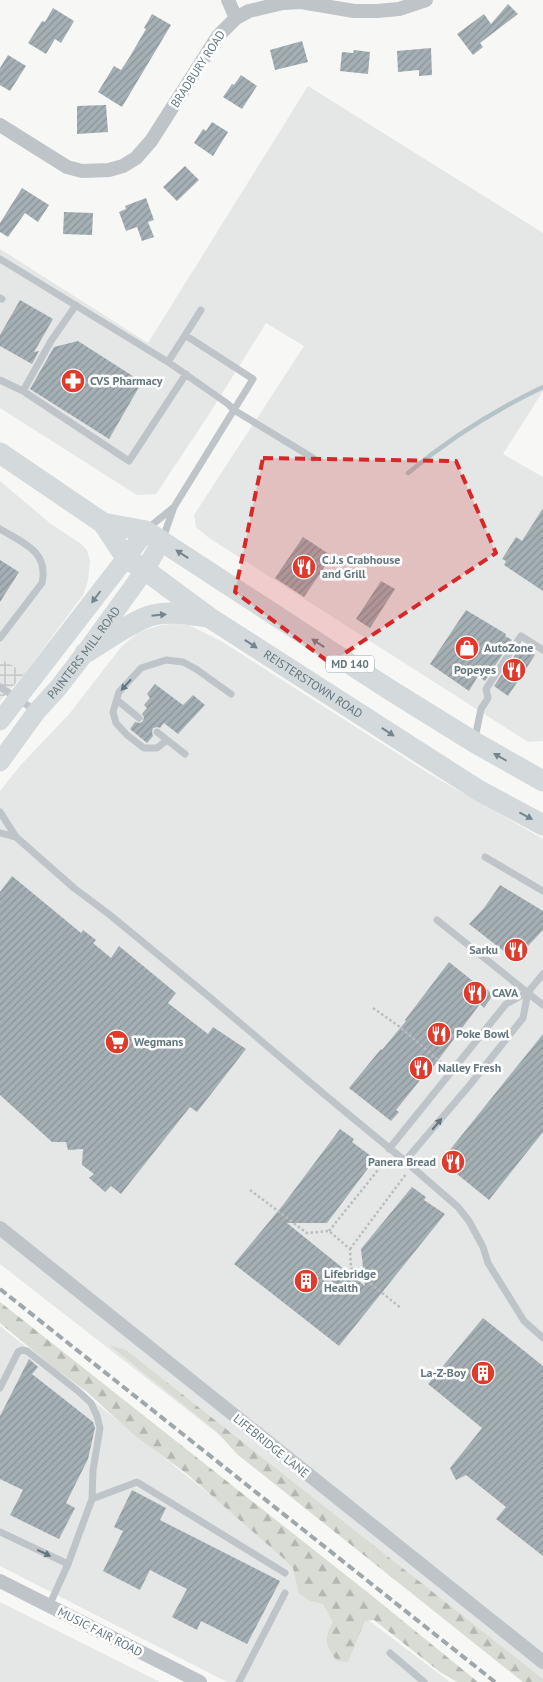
<svg xmlns="http://www.w3.org/2000/svg" width="543" height="1682" viewBox="0 0 543 1682" font-family="'PT Sans',sans-serif">
<defs>
<pattern id="industrial-grid" width="8" height="8" patternUnits="userSpaceOnUse" patternTransform="scale(1.25)"><rect width="8" height="8" fill="#e5e7e6"/><path d="M0 4h8M4 0v8" fill="none" stroke="#bdc0c0"/></pattern>
<pattern id="forest-firs" width="22" height="20" patternUnits="userSpaceOnUse" patternTransform="scale(1.25)"><rect width="22" height="20" fill="#d8dcd4"/><path d="M5 1l3.5 6h-7zM16 11l3.5 6h-7z" fill="#b3b7b1"/></pattern>
<pattern id="building-hatch" width="6" height="6" patternUnits="userSpaceOnUse" patternTransform="scale(1.25)"><rect width="6" height="6" fill="#a5b0b4"/><path d="M-1 1l2-2M0 6l6-6M5 7l2-2" fill="none" stroke="#8a9498"/></pattern>
</defs>
<rect width="100%" height="100%" fill="#f7f7f5"/>
<!-- built -->
<path fill="#e5e7e6" d="M308,86l235,147v158l-40,63 40,23v264l-15,1 -319,-204 -13,-11 -2,-12 110,-169 -38,-23 -58,93 -52,78 -19,1 -137,-87v-159l148,94z
M0,481l51,43 29,19 7,7 3,11 -2,20 -5,14 -58,78 -25,-15z
M173,624l16,1 32,16 207,132 115,66v843l-294,-224 -249,-194v-473l19,-24 51,-54 51,-66 18,-15 22,-7z
M0,1326l334,268 116,88h-223l-227,-116z
M0,1602l160,80h-160z"/>
<!-- industrial -->
<path fill="url(#industrial-grid)" d="M0,658l25,15 -25,28z"/>
<!-- forest -->
<path fill="url(#forest-firs)" d="M0,1302l371,293 107,87h-21l-17,-10 -66,-52 -9,1 -17,41 -11,-1c-11,-15 -14,-22 -4,-39l-10,-18 -13,-3 -11,-7 -6,-26 -10,-10 -96,-84 -53,-39 -47,-43 -34,-25 -53,-44z
M109,1345l17,5 417,329v3h-20l-286,-228 -21,-23z"/>
<g fill="none" stroke-linecap="round" stroke-linejoin="round">
<!-- stream -->
<path stroke="#b5c4c6" stroke-width="4.5" d="M408,473c41,-34 87,-63 135,-86"/>
</g>
<!-- building -->
<path fill="url(#building-hatch)" d="M508,4l10,10 -38,29 3,4 -10,8 -16,-21 27,-20 7,10z
M53,8l21,13 -13,22 -6,-4 -9,15 -18,-11 14,-22 3,1z
M152,14l19,11 -49,82 -24,-15 16,-26 7,4 8,-12 17,-29 -2,-1z
M302,41l6,21 -33,8 -5,-20z
M431,48l1,27 -13,1v-6l-21,2 -1,-21z
M354,50l16,2 -2,22 -28,-3 2,-19 11,1z
M8,55l18,11 -16,25 -10,-6v-17z
M241,75l16,11 -15,23 -19,-12 9,-13 2,1z
M106,105l2,27 -31,2v-28z
M212,122l16,10 -15,24 -19,-13 9,-14 3,2z
M185,166l14,14 -22,21 -14,-14z
M22,188l27,17 -11,17 -13,-9 -17,24 -8,-5v-9z
M146,198l8,22 -6,2 6,15 -12,4 -5,-14 -11,4 -7,-19 7,-3 -1,-3z
M64,212l29,1 -1,22 -29,-1z
M20,300l33,19 -19,33 5,-1 -7,13 -32,-18v-11z
M78,341l64,41 -33,57 -79,-50 24,-42z
M543,508v83l-39,-26 2,-4 -4,-2 14,-22 6,4z
M303,537l29,19 -28,41 -29,-19z
M0,560l19,12 -19,30z
M381,581l14,8 -25,39 -14,-9z
M466,610l40,24 -1,2 7,4 -27,41 -7,-5 -9,15 -39,-27z
M521,646l14,9 -27,41 -14,-10z
M155,684l28,21 10,-10 12,10 -27,29 -14,-11 -4,5 -3,-1 -4,1 -1,4 1,4 -6,7 -17,-14 5,-7 5,1 3,-2 1,-4 -2,-3 5,-6 -3,-3 6,-7 -3,-4z
M12,876l69,57 2,-3 13,10 -3,3 18,15 8,-12 57,47 -8,10 40,31 5,-7 33,22 -49,63 -7,-5 -69,87 -10,-8 -6,6 -16,-14 5,-4 -12,-9 1,-16 -15,1 -2,-8h-14l-52,-47v-203z
M500,885l43,26v19l-28,30 -46,-36 15,-16z
M449,962l30,24 2,-2 12,11 -9,13 -4,-4 -47,63 -11,13 -1,-1 -25,31 3,2 -8,9 -42,-33 32,-39 1,1 24,-29 -1,-1z
M543,1034v98l-54,68 -48,-39z
M340,1129l14,10 -2,3 23,17 -48,64h-40l78,63 -4,-37 51,-62 14,10 -2,3 21,14 -106,132 -105,-82 49,-59z
M483,1318l60,48v190l-47,-37 10,-12 -40,-32 -10,5 -6,-12 32,-40 -54,-44z
M29,1359l9,8 -6,7 61,48 2,6 -7,31 -22,44 9,5 -16,31 -49,-24 13,-25 -23,-11v-63z
M132,1490l34,18 -6,12 120,61 -33,63 -46,-23 -4,9 -25,-13 15,-28 -37,-19 -10,20 -37,-19 20,-40 -9,-4z"/>
<g fill="none" stroke-linecap="round" stroke-linejoin="round">
<!-- path -->
<path stroke="#b9bdbf" stroke-width="2.5" stroke-dasharray="2.5 2.5" stroke-linecap="butt" d="M373,1008l27,19 44,38
M250,1190l57,43 22,-2 21,18 1,19 50,40
M329,1231l57,-71
M350,1249l56,-75"/>
<!-- lane -->
<path stroke="#bec4c7" stroke-width="7" d="M0,259l168,103 60,42 6,6 79,48
M0,298l2,1
M168,362l33,-52
M0,380l23,11 106,70 57,-87
M23,391l28,-50 25,-36
M0,529c23,14 49,22 42,54l-42,55
M147,529l27,-22
M163,538l11,-31 79,-128 -68,-44
M0,687l36,24
M117,700l22,18
M157,732l28,22
M475,738l6,-29 7,-11 -2,-9 35,-53 22,14
M167,740l-10,8h-13l-17,-13 -11,-12 -3,-11 6,-20 22,-24 25,-8 17,2 13,7 35,25
M0,812l16,25 58,51 36,27 97,80 118,100 80,66 53,46 11,14 14,26 5,16 36,58 19,17
M0,833l16,4
M485,857l58,34
M437,920l106,85
M389,1149l117,-145 22,-12 15,-18
M405,1161l64,-75 54,-68 5,-26
M0,1388l18,-36 4,-2 5,1 51,40 13,12 6,13 3,12 -7,42 -1,29 -24,65
M92,1499l45,-17 148,91
M0,1532l68,32 -19,42
M390,1653l34,29
M239,1682l46,-89"/>
<!-- street -->
<path stroke="#bec4c7" stroke-width="14" d="M228,0l8,18
M0,125l67,42 15,4 27,-1 14,-4 13,-8 15,-17 67,-105 18,-18 13,-7 34,-8 18,-1 53,9h23l22,-2 27,-9
M0,1228l543,434
M0,1581l200,101"/>
<!-- secondary -->
<g stroke="#d4d9db" stroke-width="19">
<path d="M0,721l126,-163 20,-27"/>
<path id="s1" d="M0,762l37,-51 21,-23 27,-35 60,-83 17,-30"/>
</g>
<!-- primary -->
<g stroke="#d4d9db" stroke-width="21">
<path id="s2" d="M0,453l103,70 23,35 19,12 65,48 268,172 65,35"/>
<path d="M103,523l43,8 241,157 87,54 69,39"/>
<path d="M85,653c19,-11 48,-33 68,-38 17,-4 37,-1 54,2"/>
</g>
<!-- rail -->
<path stroke="#9ea7ab" stroke-width="4" stroke-dasharray="8 4" stroke-linecap="butt" d="M0,1289l495,393"/>
</g>
<!-- one-way arrows -->
<defs><path id="oneway-solid" d="M-6-.8H1V-3.2L6.5 0L1 3.2V.8H-6Z" transform="scale(1.25)"/></defs>
<g fill="#74868d">
<use href="#oneway-solid" transform="translate(182 554) rotate(-147)"/>
<use href="#oneway-solid" transform="translate(96 597) rotate(127)"/>
<use href="#oneway-solid" transform="translate(159 615) rotate(-6)"/>
<use href="#oneway-solid" transform="translate(318 643) rotate(-147)"/>
<use href="#oneway-solid" transform="translate(251 644) rotate(33)"/>
<use href="#oneway-solid" transform="translate(388 732) rotate(33)"/>
<use href="#oneway-solid" transform="translate(500 757) rotate(-150)"/>
<use href="#oneway-solid" transform="translate(526 816) rotate(28)"/>
</g>
<g fill="#63777f">
<use href="#oneway-solid" transform="translate(126 685) rotate(132)"/>
<use href="#oneway-solid" transform="translate(437 1124) rotate(-50)"/>
<use href="#oneway-solid" transform="translate(44 1553) rotate(25)"/>
</g>
<!-- marked area -->
<path fill="#d62828" fill-opacity="0.2" stroke="#d62828" stroke-width="4" stroke-dasharray="10 6" stroke-linejoin="round" d="M263,458l193,3 40,92 -166,110 -95,-71z"/>
<!-- icons -->
<defs>
<g id="pharmacy-disc" transform="scale(1.25)"><circle r="9.5" fill="#e03a2c" stroke="#fff"/><path d="M-2-6h4v4h4v4h-4v4h-4v-4h-4v-4h4Z" fill="#fff"/></g>
<g id="restaurant-disc" transform="scale(1.25)"><circle r="9.5" fill="#e03a2c" stroke="#fff"/><path d="M-5-6h1v4h1v-4h1v4h1v-4h1v5L-1.5 .5V6h-2V.5L-5-1ZM5-6V6H3V1.5H1.5Q1.5-4 5-6Z" fill="#fff"/></g>
<g id="shop-disc" transform="scale(1.25)"><circle r="9.5" fill="#e03a2c" stroke="#fff"/><path d="M-5-2.5h2.3a2.7 3.5 0 0 1 5.4 0H5L5.5 6h-11ZM-1.5-2.5h3a1.5 2.3 0 0 0-3 0Z" fill="#fff"/></g>
<g id="supermarket-disc" transform="scale(1.25)"><circle r="9.5" fill="#e03a2c" stroke="#fff"/><path d="M-6-5.5h2.5l.6 2H6L4.5 2H-2.5L-4.4-4H-6ZM-1.5 3.2a1.3 1.3 0 1 0 .1 0ZM3 3.2a1.3 1.3 0 1 0 .1 0Z" fill="#fff"/></g>
<g id="building-disc" transform="scale(1.25)"><circle r="9.5" fill="#e03a2c" stroke="#fff"/><path d="M-4-6H4V6H1V3H-1V6H-4ZM-2.5-4.3h1.7v1.8h-1.7ZM.8-4.3h1.7v1.8H.8ZM-2.5-1h1.7V.8h-1.7ZM.8-1h1.7V.8H.8Z" fill="#fff"/></g>
</defs>
<g fill-rule="evenodd">
<use href="#pharmacy-disc" x="73" y="381"/>
<use href="#restaurant-disc" x="304" y="567"/>
<use href="#shop-disc" x="467" y="648"/>
<use href="#restaurant-disc" x="514" y="670"/>
<use href="#restaurant-disc" x="516" y="950"/>
<use href="#restaurant-disc" x="475" y="993"/>
<use href="#restaurant-disc" x="439" y="1034"/>
<use href="#supermarket-disc" x="117" y="1042"/>
<use href="#restaurant-disc" x="421" y="1068"/>
<use href="#restaurant-disc" x="453" y="1162"/>
<use href="#building-disc" x="306" y="1281"/>
<use href="#building-disc" x="483" y="1373"/>
</g>
<g text-anchor="middle" stroke-width="5" stroke-linejoin="round" paint-order="stroke">
<!-- shield labels -->
<rect fill="#fff" stroke="#92a0a5" stroke-width="1" x="326" y="655.5" width="48" height="17" rx="4"/>
<g font-size="11" font-weight="bold" fill="#63777f">
<text x="350" y="668">MD 140</text>
</g>
<!-- street labels -->
<g font-size="12" fill="#63777f" stroke="#fff">
<text transform="translate(198 69) rotate(-57)" y="4">BRADBURY ROAD</text>
<text dy="4" stroke="none"><textPath href="#s1" startOffset="138">PAINTERS MILL ROAD</textPath></text>
<text dy="4" stroke="none"><textPath href="#s2" startOffset="392">REISTERSTOWN ROAD</textPath></text>
<text transform="translate(271 1446) rotate(39)" y="4">LIFEBRIDGE LANE</text>
<text transform="translate(100 1632) rotate(27)" y="4">MUSIC FAIR ROAD</text>
</g>
<!-- poi labels -->
<g font-size="12" font-weight="bold" fill="#63777f" stroke="#fff" text-anchor="start">
<text x="90" y="385">CVS Pharmacy</text>
<text x="322" y="564">C.J.s Crabhouse<tspan x="322" dy="14">and Grill</tspan></text>
<text x="484" y="652">AutoZone</text>
<text x="496" y="674" text-anchor="end">Popeyes</text>
<text x="498" y="954" text-anchor="end">Sarku</text>
<text x="492" y="997">CAVA</text>
<text x="456" y="1038">Poke Bowl</text>
<text x="134" y="1046">Wegmans</text>
<text x="438" y="1072">Nalley Fresh</text>
<text x="436" y="1166" text-anchor="end">Panera Bread</text>
<text x="324" y="1278">Lifebridge<tspan x="324" dy="14">Health</tspan></text>
<text x="466" y="1377" text-anchor="end">La-Z-Boy</text>
</g>
</g>
</svg>
